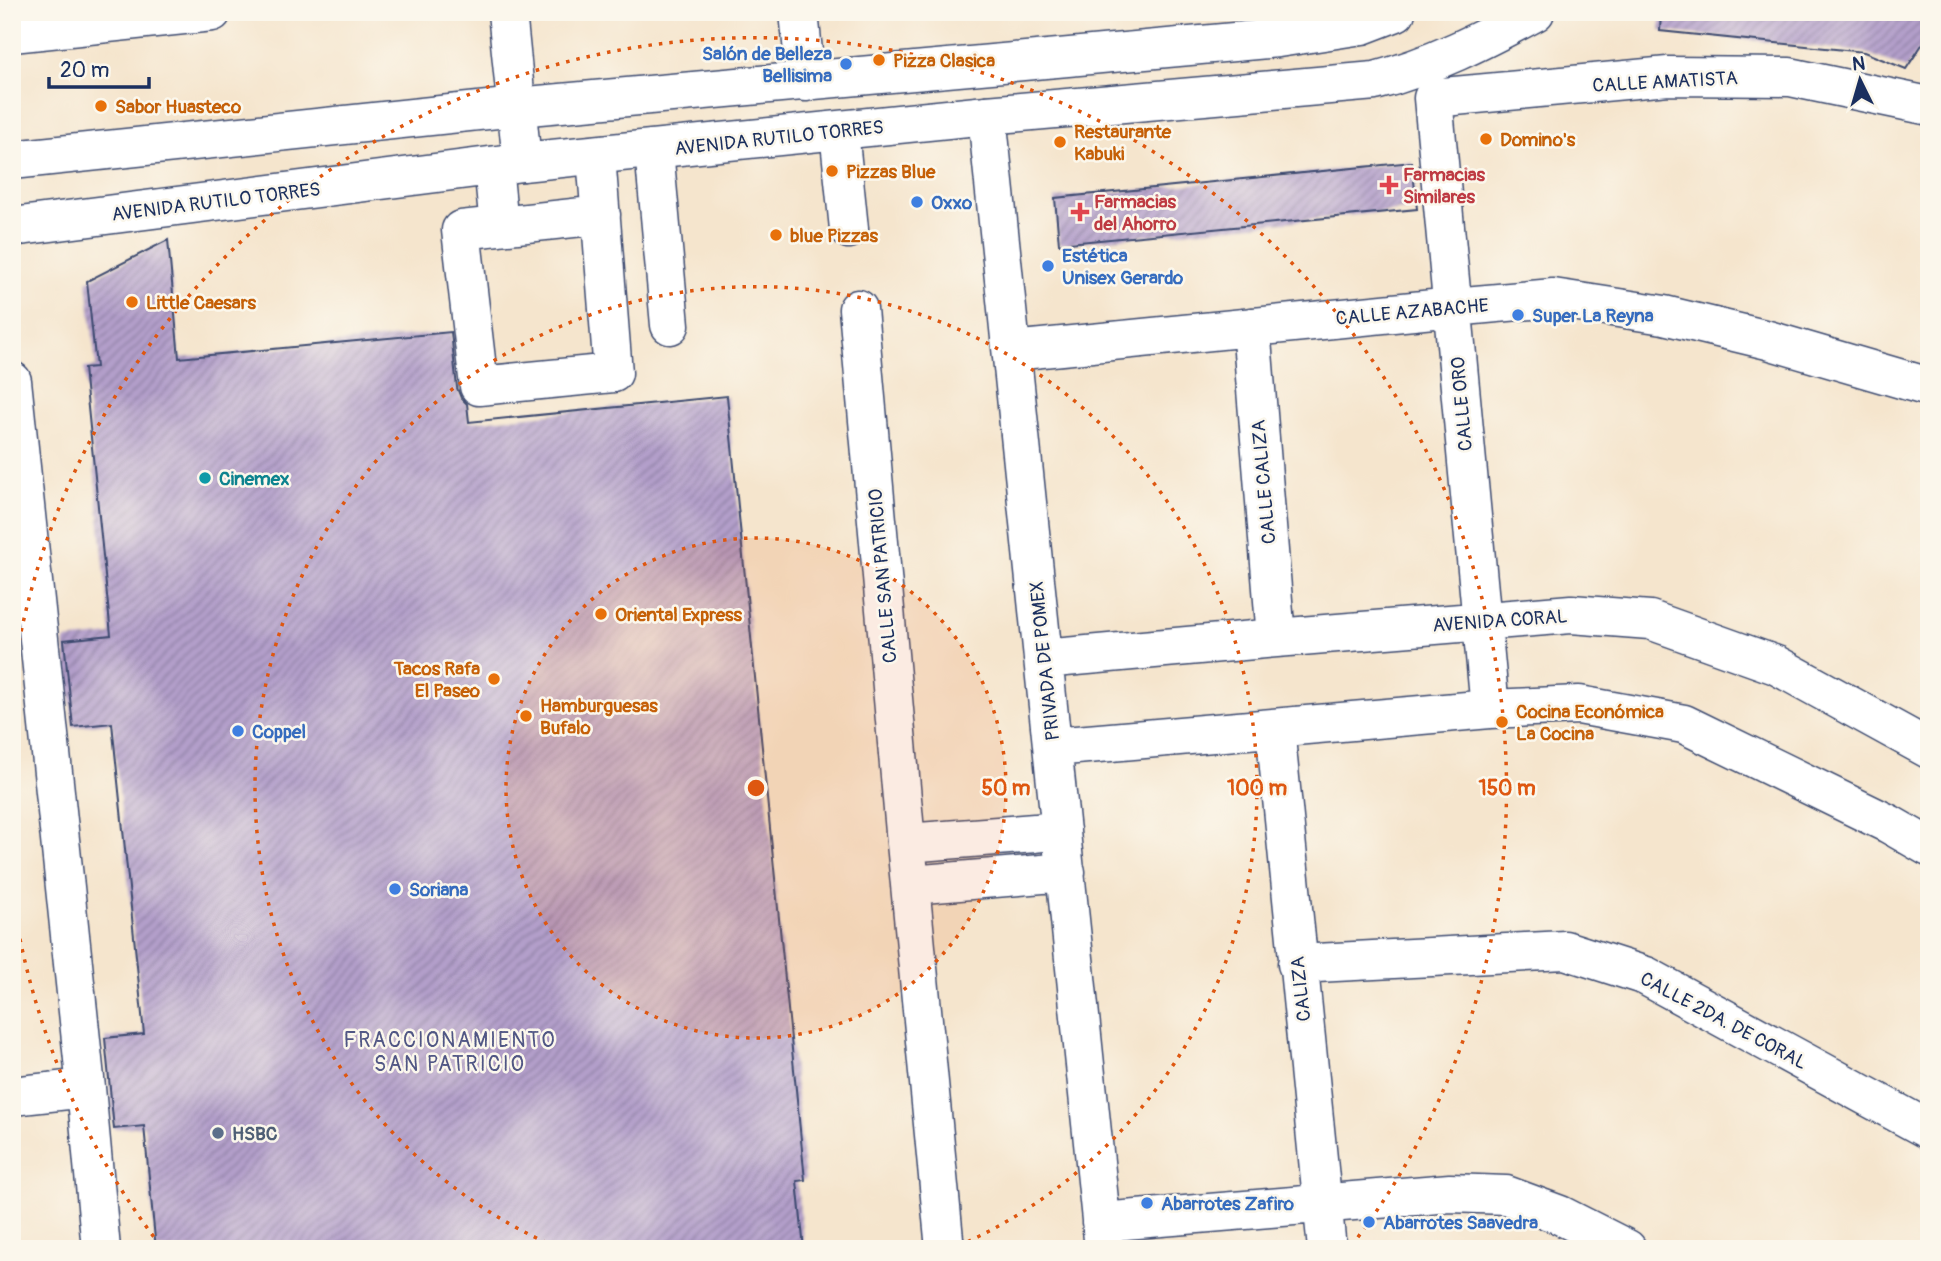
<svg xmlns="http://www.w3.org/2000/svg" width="1941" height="1261" viewBox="0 0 1941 1261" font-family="Pangolin,sans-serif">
<defs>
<pattern id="building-hatch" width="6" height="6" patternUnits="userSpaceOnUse" patternTransform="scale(1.75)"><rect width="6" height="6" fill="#b39fca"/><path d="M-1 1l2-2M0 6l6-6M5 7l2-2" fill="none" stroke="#9182a7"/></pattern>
</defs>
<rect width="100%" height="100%" fill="#fbf7ec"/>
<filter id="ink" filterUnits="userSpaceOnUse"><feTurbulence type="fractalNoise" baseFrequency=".0143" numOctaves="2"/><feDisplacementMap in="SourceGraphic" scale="14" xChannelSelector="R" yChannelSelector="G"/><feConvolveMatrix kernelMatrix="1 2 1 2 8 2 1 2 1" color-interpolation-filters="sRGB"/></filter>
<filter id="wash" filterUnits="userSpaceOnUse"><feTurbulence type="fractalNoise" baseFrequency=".00686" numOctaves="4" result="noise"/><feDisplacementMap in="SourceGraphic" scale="28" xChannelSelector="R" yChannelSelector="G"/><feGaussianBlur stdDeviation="1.57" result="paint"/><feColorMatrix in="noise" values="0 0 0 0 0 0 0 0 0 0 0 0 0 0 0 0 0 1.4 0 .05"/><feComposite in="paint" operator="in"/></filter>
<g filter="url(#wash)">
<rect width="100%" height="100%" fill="#f5e5cd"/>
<g id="blocks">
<!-- building -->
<path fill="url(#building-hatch)" d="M1661,12h268v22l-23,35 -42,-17 -204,-21z
M1412,162l5,47 -358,35 -4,-46z
M168,240l11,118 272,-26 6,56 4,10 6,6 2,18 258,-26 78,784 -8,1 7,68h-648l-12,-123 -30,3 -9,-91 39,-4 -32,-311 -39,4 -9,-87 47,-5 -27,-267 12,-1 -9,-86z"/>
</g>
</g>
<g filter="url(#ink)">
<use href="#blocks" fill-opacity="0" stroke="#3c4a6f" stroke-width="2"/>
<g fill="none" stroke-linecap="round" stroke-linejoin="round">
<!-- minor casing -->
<g stroke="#3c4a6f" stroke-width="41">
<path id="minor" d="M507,12l15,150
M799,12l7,70
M12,33l200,-21
M1433,98l57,611
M1433,98l235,-22 122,1 139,29
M987,115l117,1134
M839,131l10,98
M654,150l16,175
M596,156l17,217 -134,13 -18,-156 140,-15
M493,166l6,60
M858,309l48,534 39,406
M1251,327l25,311
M1012,351l441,-44 100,-9 111,17 104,25 161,47
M12,381l74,707 15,161
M1043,659l233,-21 295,-24 79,6 126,45 153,84
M1275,728l52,521
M1053,747l437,-38 89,-4 105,19 205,100 40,23
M906,843l129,-10 26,-3
M911,885l155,-13
M1297,964l268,-14 81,26 283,154
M12,1096l74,-8
M1101,1222l349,-29 56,2 54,20 67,34"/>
</g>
<!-- major casing -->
<g stroke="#3c4a6f" stroke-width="41">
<path id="major" d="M12,160l505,-53 761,-69 84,-13 34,-13
M12,227l510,-65 465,-47 388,-34c57,-15 108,-41 160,-69"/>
</g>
<!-- minor -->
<use href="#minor" stroke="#fff" stroke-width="38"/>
<!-- major -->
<use href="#major" stroke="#fff" stroke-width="38"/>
</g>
</g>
<!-- distance rings -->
<circle cx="756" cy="788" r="250" fill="#de5710" fill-opacity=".12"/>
<g fill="none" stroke="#de5710" stroke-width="3.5" stroke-dasharray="3.5 7">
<circle cx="756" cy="788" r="250"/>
<path d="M556 1247A501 501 0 1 1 956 1247"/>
<path d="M160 1245A751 751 0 0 1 12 893M12 683A751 751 0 1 1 1352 1245"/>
</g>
<!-- markers -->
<g fill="#e8710a" stroke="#fbf7ec" stroke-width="2.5">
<circle cx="879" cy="60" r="7"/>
<circle cx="101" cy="106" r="7"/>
<circle cx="1486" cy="139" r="7"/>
<circle cx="1060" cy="142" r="7"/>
<circle cx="832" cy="171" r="7"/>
<circle cx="776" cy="235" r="7"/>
<circle cx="132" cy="302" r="7"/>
<circle cx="601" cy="614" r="7"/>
<circle cx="494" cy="679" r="7"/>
<circle cx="526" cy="716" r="7"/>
<circle cx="1502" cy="722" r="7"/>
</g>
<g fill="#3f7fe0" stroke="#fbf7ec" stroke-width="2.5">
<circle cx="846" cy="64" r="7"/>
<circle cx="917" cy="202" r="7"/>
<circle cx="1048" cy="266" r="7"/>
<circle cx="1518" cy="315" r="7"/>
<circle cx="238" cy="731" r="7"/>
<circle cx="395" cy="889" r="7"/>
<circle cx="1147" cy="1203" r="7"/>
<circle cx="1369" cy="1222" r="7"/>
</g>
<g fill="#e0444e" stroke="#fbf7ec" stroke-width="2.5">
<path d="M1385.5 174.5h7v7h7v7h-7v7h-7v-7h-7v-7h7z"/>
<path d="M1076.5 201.5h7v7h7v7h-7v7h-7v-7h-7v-7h7z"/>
</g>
<circle fill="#0f9aa8" stroke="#fbf7ec" stroke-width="2.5" cx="205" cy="478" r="7"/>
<circle fill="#5c6f8a" stroke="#fbf7ec" stroke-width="2.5" cx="218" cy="1133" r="7"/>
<g text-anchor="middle" stroke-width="5" stroke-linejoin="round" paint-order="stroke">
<!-- shop labels -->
<g font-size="19" font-weight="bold" fill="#366cbe" stroke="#fbf7ec" text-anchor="start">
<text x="832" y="60" text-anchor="end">Salón de Belleza<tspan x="832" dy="22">Bellisima</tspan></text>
<text x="931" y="209">Oxxo</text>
<text x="1062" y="262">Estética<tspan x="1062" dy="22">Unisex Gerardo</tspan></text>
<text x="1532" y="322">Super La Reyna</text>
<text x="252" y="738">Coppel</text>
<text x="409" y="896">Soriana</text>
<text x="1161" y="1210">Abarrotes Zafiro</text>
<text x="1383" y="1229">Abarrotes Saavedra</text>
</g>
<!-- food labels -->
<g font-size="19" font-weight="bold" fill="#c56008" stroke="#fbf7ec" text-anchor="start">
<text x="893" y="67">Pizza Clasica</text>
<text x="115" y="113">Sabor Huasteco</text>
<text x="1074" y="138">Restaurante<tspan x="1074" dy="22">Kabuki</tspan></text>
<text x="1500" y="146">Domino's</text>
<text x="846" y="178">Pizzas Blue</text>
<text x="790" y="242">blue Pizzas</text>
<text x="146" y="309">Little Caesars</text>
<text x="615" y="621">Oriental Express</text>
<text x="480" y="675" text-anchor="end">Tacos Rafa<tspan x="480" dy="22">El Paseo</tspan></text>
<text x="540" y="712">Hamburguesas<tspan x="540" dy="22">Bufalo</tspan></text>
<text x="1516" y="718">Cocina Económica<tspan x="1516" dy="22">La Cocina</tspan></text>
</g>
<!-- street labels -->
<g font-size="19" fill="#1b2f5e" stroke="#fbf7ec">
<text transform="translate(1665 81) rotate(-3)" y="7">CALLE AMATISTA</text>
<text transform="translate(779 137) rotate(-6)" y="7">AVENIDA RUTILO TORRES</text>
<text transform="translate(216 201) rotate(-7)" y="7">AVENIDA RUTILO TORRES</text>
<text transform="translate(1412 311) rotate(-5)" y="7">CALLE AZABACHE</text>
<text transform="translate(1461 404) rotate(-95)" y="7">CALLE ORO</text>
<text transform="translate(1263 482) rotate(-95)" y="7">CALLE CALIZA</text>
<text transform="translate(882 576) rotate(-95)" y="7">CALLE SAN PATRICIO</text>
<text transform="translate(1500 620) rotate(-4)" y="7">AVENIDA CORAL</text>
<text transform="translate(1044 661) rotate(-96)" y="7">PRIVADA DE POMEX</text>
<text transform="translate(1300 989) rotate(-96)" y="7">CALIZA</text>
<text transform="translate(1724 1020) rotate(28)" y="7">CALLE 2DA. DE CORAL</text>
</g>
<!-- health labels -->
<g font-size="19" font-weight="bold" fill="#be3a42" stroke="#fbf7ec" text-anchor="start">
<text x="1403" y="181">Farmacias<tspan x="1403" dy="22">Similares</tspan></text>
<text x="1094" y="208">Farmacias<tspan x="1094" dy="22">del Ahorro</tspan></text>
</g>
<!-- culture labels -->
<g font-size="19" font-weight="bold" fill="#0d838f" stroke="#fbf7ec" text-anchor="start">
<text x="219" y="485">Cinemex</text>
</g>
<!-- service labels -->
<g font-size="19" font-weight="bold" fill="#4e5e75" stroke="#fbf7ec" text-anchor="start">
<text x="232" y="1140">HSBC</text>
</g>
<!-- neighbourhood labels -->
<g font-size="21" letter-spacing="2" fill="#505684" stroke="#fbf7ec">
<text x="450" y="1047">FRACCIONAMIENTO<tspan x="450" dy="24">SAN PATRICIO</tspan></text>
</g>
</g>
<circle cx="756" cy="788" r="10" fill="#de5710" stroke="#fbf7ec" stroke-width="3.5"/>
<g font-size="21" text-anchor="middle" font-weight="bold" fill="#de5710" stroke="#fbf7ec" stroke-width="5" stroke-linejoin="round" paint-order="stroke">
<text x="1006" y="795">50 m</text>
<text x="1257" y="795">100 m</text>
<text x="1507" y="795">150 m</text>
</g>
<!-- margin -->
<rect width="1941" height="1261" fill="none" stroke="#fbf7ec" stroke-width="42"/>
<!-- north arrow -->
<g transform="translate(1860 80) rotate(355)" stroke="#fbf7ec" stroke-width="5" paint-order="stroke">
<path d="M0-5L12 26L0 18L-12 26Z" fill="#1b2f5e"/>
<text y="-10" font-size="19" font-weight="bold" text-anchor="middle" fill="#1b2f5e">N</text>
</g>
<!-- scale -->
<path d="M49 77v10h100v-10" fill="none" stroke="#1b2f5e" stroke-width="3.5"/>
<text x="60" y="77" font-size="21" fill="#1b2f5e" stroke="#fbf7ec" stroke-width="5" paint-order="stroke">20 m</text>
</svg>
